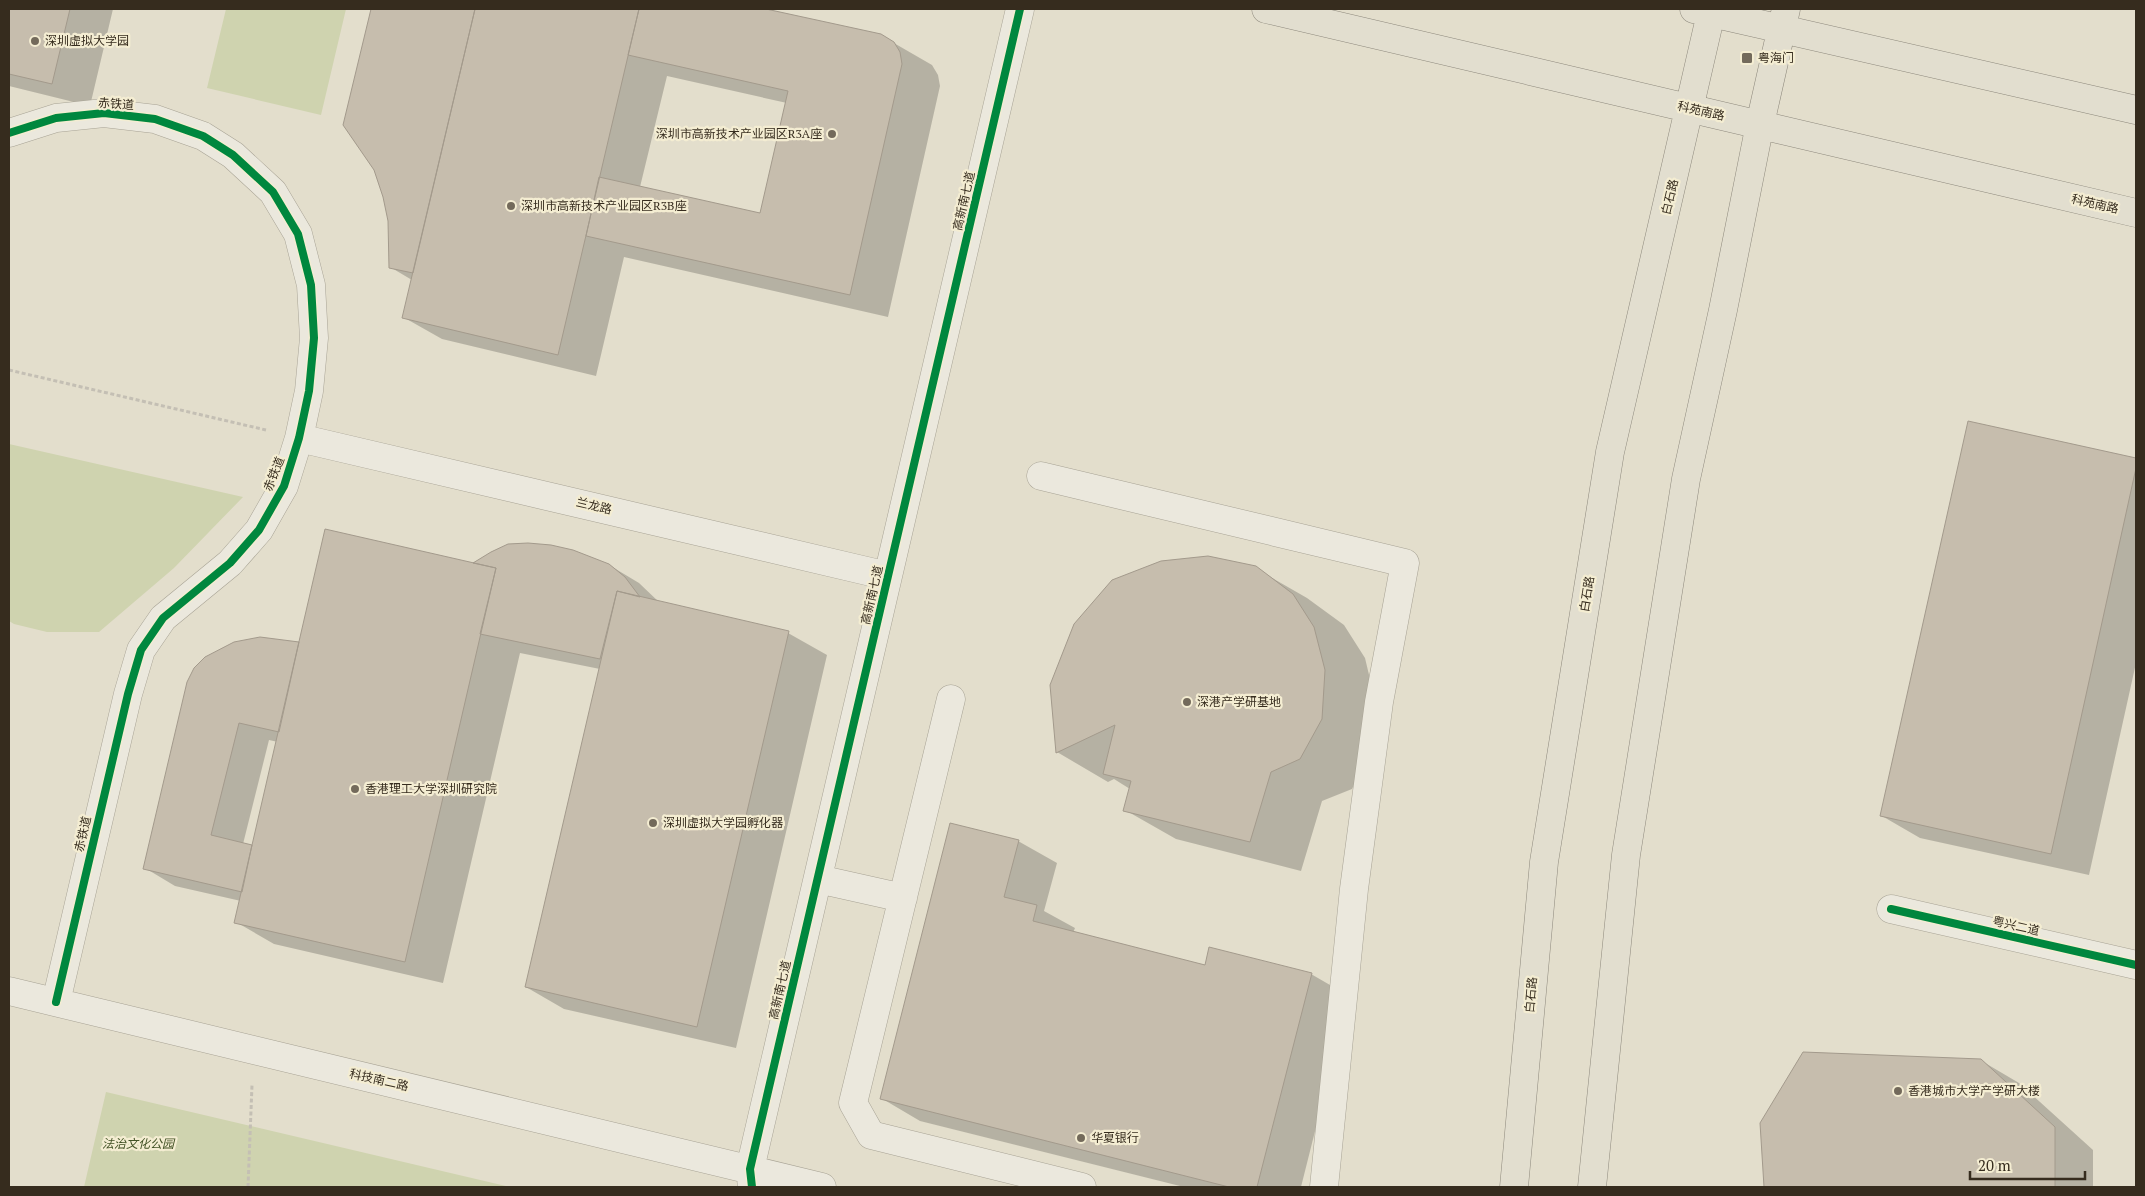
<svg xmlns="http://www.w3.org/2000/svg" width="2145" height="1196" viewBox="0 0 2145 1196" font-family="'PT Serif','Noto Sans SC',serif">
<rect width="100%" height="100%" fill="#e3decc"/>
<!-- green -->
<path fill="#cfd3af" d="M226,9h120l-25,106 -114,-27z
M9,444l234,53 -69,71 -75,64h-52l-33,-8 -5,-3z
M106,1092l404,95h-426z"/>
<!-- shadow -->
<path fill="#0003" fill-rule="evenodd" d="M9,9h104l-23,97 -81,-20z
M372,9h389l119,26 52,30 6,10 2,11 -52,231 -264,-60 -28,119 -154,-37 -39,-22 9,-37 -22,-13v-46l-6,-24 -9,-27 -30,-46zM667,76l120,27 -26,112 -121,-28z
M1969,422l167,37v204l-47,212 -169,-37 -38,-22z
M473,564l136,1 30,18 21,20 128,30 39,22 -91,393 -172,-39 -38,-22 74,-318 -80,-16 -77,330 -169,-39 -38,-22 5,-21 -66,-15 -30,-18 43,-186 111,-38zM269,740l9,2 -25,106 -10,-4z
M1255,568l52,30 37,27 21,33 10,42 -3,49 -20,40 -30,12 -21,70 -125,-32 -51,-29 5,-21 -16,-10 -6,3 -51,-30z
M1018,841l39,22 -13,48 31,17 -2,5 132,33 106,8 38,22 -48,191h-117l-264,-66 -39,-23z
M1980,1060l39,23 74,67v37h-327l-4,-63z"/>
<!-- building -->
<path fill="#c6bdad" stroke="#a39a8c" d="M9,9h61l-18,75 -43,-10z
M371,9h104l-62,264 -24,-5 -1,-47 -5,-24 -9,-27 -31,-45z
M475,9h164l-81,346 -156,-37z
M639,9h127l115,25 13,8 6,10 2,12 -52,231 -264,-59 13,-59 161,36 28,-122 -160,-36z
M1968,421l168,37v10l-85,386 -171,-38z
M325,529l171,39 -91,394 -171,-39z
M528,543l23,2 22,5 36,14 16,13 15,20 -23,-6 -17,68 -120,-25 16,-66 -23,-5 18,-11 17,-8z
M1208,556l48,10 37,28 21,33 11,43 -3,49 -22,40 -29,13 -21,70 -127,-31 8,-30 -28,-7 12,-49 -59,28 -6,-68 24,-61 38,-44 49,-19z
M617,591l172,40 -92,396 -172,-40z
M260,637l39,5 -20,90 -40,-9 -28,112 41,10 -10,47 -99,-23 44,-187 7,-14 11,-11 29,-15z
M950,823l69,17 -15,57 33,8 -4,16 172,44 4,-18 103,26 -55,214h-28l-349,-88z
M1803,1052l178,7 74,68v60h-291l-4,-64z"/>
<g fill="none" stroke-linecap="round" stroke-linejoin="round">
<!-- minor casing -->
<g stroke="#a8a395" stroke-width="29">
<path id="minor" d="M9,133l47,-15 48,-5 51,6 48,17 30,19 40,37 25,42 13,51 3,53 -5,53 -10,47 -15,48 -25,44 -29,33 -67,55 -22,32 -13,44 -72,308
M299,438l589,138
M1041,476l364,87 -26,139 -25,187 -30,298
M951,699l-98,404 18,32 211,52
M818,879l85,19
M1891,909l245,56
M9,991l813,196
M752,1187l-2,-18 270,-1160"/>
</g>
<!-- major casing -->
<g stroke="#8d887c" stroke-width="29">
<path id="major" d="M1266,9l870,204
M1694,9l442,101
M1514,1187l30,-325 66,-410 102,-443
M1592,1187l34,-332 60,-376 37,-169 37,-186 26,-115"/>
</g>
<!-- path -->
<path stroke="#c4bfb4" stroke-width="3" stroke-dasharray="4 2.5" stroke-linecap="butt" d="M9,370l257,60
M248,1187l4,-102"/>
<!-- minor -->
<use href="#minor" stroke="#ebe8dd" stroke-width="28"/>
<!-- major -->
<use href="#major" stroke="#e2decf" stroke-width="28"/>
<!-- cycleway casing -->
<g stroke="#f4edd2" stroke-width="11">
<path id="cycleway" d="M9,133l47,-15 48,-5 51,6 48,17 30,19 40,37 25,42 13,51 3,53 -5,53 -10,47 -15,48 -25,44 -29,33 -67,55 -22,32 -13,44 -72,308
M1891,909l245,56
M752,1187l-2,-18 270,-1160"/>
</g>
<!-- cycleway -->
<use href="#cycleway" stroke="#00873e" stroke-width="8"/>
</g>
<!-- markers -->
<g fill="#736a5b" stroke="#f4edd2" stroke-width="2">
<circle cx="35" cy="41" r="5"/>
<rect x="1741" y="52" width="12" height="12" rx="2.5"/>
<circle cx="832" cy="134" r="5"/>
<circle cx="511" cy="206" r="5"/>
<circle cx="1187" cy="702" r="5"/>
<circle cx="355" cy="789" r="5"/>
<circle cx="653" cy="823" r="5"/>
<circle cx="1898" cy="1091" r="5"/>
<circle cx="1081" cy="1138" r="5"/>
</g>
<g text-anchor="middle" stroke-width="4.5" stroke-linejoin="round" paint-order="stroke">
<!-- poi labels -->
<g font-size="12" fill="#362c1e" stroke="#f4edd2" text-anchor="start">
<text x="45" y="45">深圳虚拟大学园</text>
<text x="1758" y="62">粤海门</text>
<text x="822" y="138" text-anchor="end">深圳市高新技术产业园区R3A座</text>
<text x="521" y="210">深圳市高新技术产业园区R3B座</text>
<text x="1197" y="706">深港产学研基地</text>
<text x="365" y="793">香港理工大学深圳研究院</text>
<text x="663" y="827">深圳虚拟大学园孵化器</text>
<text x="1908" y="1095">香港城市大学产学研大楼</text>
<text x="1091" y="1142">华夏银行</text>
</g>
<!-- street labels -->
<g font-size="12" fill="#362c1e" stroke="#f4edd2">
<text transform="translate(116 104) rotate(4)" y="4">赤铁道</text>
<text transform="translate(1701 111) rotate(13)" y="4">科苑南路</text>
<text transform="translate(1670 197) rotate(-77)" y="4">白石路</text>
<text transform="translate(964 201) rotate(-77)" y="4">高新南七道</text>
<text transform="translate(2095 204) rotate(13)" y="4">科苑南路</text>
<text transform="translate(274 474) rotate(-68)" y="4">赤铁道</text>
<text transform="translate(594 506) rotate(13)" y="4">兰龙路</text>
<text transform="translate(1587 594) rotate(-81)" y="4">白石路</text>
<text transform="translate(872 595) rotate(-77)" y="4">高新南七道</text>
<text transform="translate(83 834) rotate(-77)" y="4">赤铁道</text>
<text transform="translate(2016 926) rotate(13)" y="4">粤兴二道</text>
<text transform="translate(780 990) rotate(-77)" y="4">高新南七道</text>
<text transform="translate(1531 995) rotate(-85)" y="4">白石路</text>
<text transform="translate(379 1080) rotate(13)" y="4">科技南二路</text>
</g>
<!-- park labels -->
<g font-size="12" font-style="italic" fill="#425225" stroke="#f4edd2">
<text x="138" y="1148">法治文化公园</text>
</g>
</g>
<!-- border -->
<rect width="2145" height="1196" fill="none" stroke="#362c1e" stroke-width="20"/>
<!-- scale -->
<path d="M1970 1171v8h115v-8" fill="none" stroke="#362c1e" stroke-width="2.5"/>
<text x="1978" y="1171" font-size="15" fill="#362c1e" stroke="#f4edd2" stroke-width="4" paint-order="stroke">20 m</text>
</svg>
